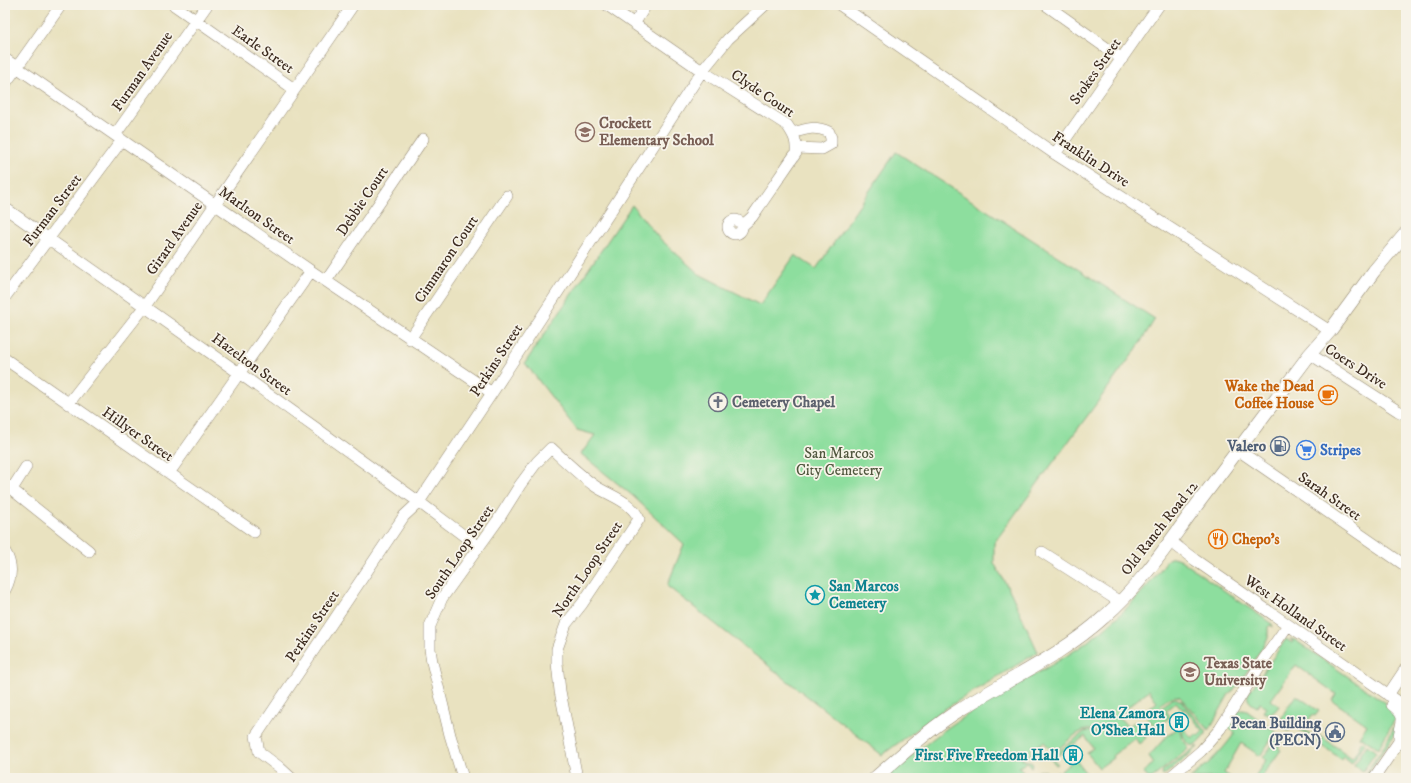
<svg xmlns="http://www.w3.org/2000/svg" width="1411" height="783" viewBox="0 0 1411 783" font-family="'IM FELL DW Pica',serif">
<rect width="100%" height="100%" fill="#f7f3e8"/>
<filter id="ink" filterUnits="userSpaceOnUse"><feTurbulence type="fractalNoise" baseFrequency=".025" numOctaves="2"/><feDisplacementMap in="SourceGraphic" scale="8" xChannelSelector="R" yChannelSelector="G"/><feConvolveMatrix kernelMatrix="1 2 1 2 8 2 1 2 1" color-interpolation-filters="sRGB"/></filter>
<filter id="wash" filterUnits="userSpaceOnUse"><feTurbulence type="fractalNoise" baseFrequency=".012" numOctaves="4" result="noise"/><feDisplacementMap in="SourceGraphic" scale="16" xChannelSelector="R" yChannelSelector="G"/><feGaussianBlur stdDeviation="0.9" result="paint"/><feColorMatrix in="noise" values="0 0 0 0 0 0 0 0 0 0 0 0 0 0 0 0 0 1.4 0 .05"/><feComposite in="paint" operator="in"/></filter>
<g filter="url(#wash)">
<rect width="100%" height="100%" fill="#e9e2c0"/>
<!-- green -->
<path fill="#8dde9e" stroke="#64845e" d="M896,152l259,167 -20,32 -141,192v20l17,30 27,59 -95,58 -61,45 -215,-169 17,-42 -51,-48 -52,-42 14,-19 -18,-5 -52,-67 107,-158 26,32 41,37 61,31 35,-50 21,14z
M1173,557l6,2 93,65 1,3 -3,-2 -2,2v11l-30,48 -9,8 -20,36 -29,-33c-8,-3 -14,3 -20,8l2,2 9,-8 4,-1 7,3 24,30v3l-8,9 -6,3c-8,-4 -10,-11 -10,-19l10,11 4,-4 2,2 5,-5 -18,-22 -2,1 -7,-8 -10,8 4,7 -14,11 -12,-15 13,-11 -8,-12 -22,18 1,2 -9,7 9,10 6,-5 12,16 -7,6 -4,-6 -23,18 1,2 -14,10 -12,-15 6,-5 -8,-12 -10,8 -1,-1 -21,16 5,5 -2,1 -6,-7 34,-26 5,-1 7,3h1c-11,-14 -32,10 -42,18l-3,-4 -2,1 -6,-7 -14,8 4,7 -10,-3 -2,5 10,4 1,2 -2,2 -4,-5 -8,5 4,5 -6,6h-131c23,-20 47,-41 73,-58 34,-23 70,-41 104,-62 41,-25 78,-60 105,-99z
M1286,639l6,4 1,-2 -3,-2 5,1 101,70 4,6c-9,5 -15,23 -22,32l-14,-9v-1l-2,-1 -1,1 -2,-1 8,-12 -35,-25 4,-6 -40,-29 -25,35 8,6c-4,6 -8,10 -16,6l3,-5 -6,-4 -3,4c-5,-3 -11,-6 -9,-13z
M1296,695l23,16 -4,5 -3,-1 -9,14 13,9 3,-3 33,23 8,-10 -1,-1 3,-6 3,2 -13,20 -9,-7 -2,3 -48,-34 -4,6c-18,-7 1,-26 7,-36z
M1243,710l4,1 29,21 -16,24 -19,-13 -17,30 8,5h-42c19,-14 31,-26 45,-45l-7,-6 11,-16z
M1397,722l1,8 -34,48h-2l19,-27z
M1179,727l3,12 6,7v3l-36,29h-4l-5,-6 11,-9 -5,-7 16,-18z
M1279,735l5,3 -6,10 3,2 -20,28h-7l12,-18 -3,-2z
M1367,745l9,7 -13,19 -9,-6z
M1196,747h2l-35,29 -1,-2 1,-3z
M1075,759l13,17 -2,2h-25l3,-3 -3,-4z
M1039,771h7l5,6 7,-5 2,4 -3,2h-27z"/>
</g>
<g filter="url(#ink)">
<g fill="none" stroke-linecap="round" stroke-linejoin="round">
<!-- minor casing -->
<g stroke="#92866f" stroke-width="12">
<path id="minor" d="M174,5l120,84
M607,5l95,66 85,54c7,10 10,16 9,28l-44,64 -10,9
M840,5l215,149 275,177
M1046,5l76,54
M634,24l12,-19
M5,59l306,212 181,122
M5,84l56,-79
M793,133c15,-5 22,-7 36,-1l2,6v6l-9,5 -26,-1
M115,135l92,-130
M1055,154l104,-149
M5,208l234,165 180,129 60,45
M728 227a7 7 0 1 1 14 0a7 7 0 1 1-14 0Z
M326,281l97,-142
M5,297l117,-157
M410,339l97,-143
M1310,354l88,57 8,4
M5,359l249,173
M68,404l77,-98 208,-301
M1238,450l168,116
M169,473l142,-202
M5,484l84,67
M12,489l14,-22
M1170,541l25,19 211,147
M5,552c8,13 7,25 0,38
M1042,552l78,50
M1388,695l18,-27
M1392,705c19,14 5,20 7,38
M291,778l-12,-11 -20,-15 -3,-16 148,-220 15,-14 73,-109 210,-322 26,-32 37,-34
M463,778l-13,-43 -18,-73 -2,-13v-23l12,-28 56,-78 22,-35 17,-23 14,-14c14,13 28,27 44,38 15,10 36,15 44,33l-57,85 -16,20 -9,25v14l3,28 17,87
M1169,778l32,-27 19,-22 44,-70 24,-34
M1374,778l28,-41"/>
</g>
<!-- major casing -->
<g stroke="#92866f" stroke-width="14">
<path id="major" d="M875,778c28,-24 55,-50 86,-69 48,-30 101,-54 143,-92 35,-30 62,-70 89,-107 39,-52 78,-104 117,-156l20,-23 44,-60 32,-38"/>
</g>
<!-- minor -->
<use href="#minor" stroke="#fff" stroke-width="11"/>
<!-- major -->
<use href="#major" stroke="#fff" stroke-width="13"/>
</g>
</g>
<!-- icons -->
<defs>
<g id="school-ring" transform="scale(1)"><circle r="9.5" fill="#f7f3e8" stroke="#8d6e63" stroke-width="1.5"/><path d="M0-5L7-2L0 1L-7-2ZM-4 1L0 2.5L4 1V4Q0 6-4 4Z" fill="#8d6e63"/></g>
<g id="cafe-ring" transform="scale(1)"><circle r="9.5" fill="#f7f3e8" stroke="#e8710a" stroke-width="1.5"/><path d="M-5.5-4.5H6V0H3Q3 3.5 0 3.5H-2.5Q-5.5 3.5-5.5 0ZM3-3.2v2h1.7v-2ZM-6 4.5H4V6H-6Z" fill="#e8710a"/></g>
<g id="church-ring" transform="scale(1)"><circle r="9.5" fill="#f7f3e8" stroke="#6b7280" stroke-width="1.5"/><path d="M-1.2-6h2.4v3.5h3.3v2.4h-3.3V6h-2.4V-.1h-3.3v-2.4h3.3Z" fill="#6b7280"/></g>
<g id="fuel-ring" transform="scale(1)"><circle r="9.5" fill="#f7f3e8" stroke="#5c6f8a" stroke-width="1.5"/><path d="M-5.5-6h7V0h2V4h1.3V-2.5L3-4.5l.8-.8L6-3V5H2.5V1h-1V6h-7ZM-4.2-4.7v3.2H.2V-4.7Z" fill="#5c6f8a"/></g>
<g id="supermarket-ring" transform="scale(1)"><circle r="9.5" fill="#f7f3e8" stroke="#3f7fe0" stroke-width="1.5"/><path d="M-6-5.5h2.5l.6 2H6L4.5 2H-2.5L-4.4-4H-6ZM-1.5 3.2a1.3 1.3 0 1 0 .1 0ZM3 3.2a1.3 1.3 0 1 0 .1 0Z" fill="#3f7fe0"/></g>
<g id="restaurant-ring" transform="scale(1)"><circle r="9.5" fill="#f7f3e8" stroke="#e8710a" stroke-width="1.5"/><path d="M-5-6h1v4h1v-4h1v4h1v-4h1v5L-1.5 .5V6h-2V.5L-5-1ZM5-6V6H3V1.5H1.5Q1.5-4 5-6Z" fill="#e8710a"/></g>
<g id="sight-ring" transform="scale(1)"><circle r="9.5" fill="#f7f3e8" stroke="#0f9aa8" stroke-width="1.5"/><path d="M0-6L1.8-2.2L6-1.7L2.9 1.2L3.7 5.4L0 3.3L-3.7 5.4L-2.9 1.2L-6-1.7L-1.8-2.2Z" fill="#0f9aa8"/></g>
<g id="university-ring" transform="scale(1)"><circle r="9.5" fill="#f7f3e8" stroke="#8d6e63" stroke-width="1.5"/><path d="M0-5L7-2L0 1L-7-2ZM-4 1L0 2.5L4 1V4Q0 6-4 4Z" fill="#8d6e63"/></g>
<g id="building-ring" transform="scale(1)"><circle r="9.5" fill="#f7f3e8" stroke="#0f9aa8" stroke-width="1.5"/><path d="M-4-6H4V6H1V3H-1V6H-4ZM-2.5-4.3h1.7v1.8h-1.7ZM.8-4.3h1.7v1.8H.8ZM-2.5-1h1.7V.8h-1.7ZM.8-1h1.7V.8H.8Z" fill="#0f9aa8"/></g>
<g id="civic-ring" transform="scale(1)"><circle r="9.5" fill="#f7f3e8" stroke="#5c6f8a" stroke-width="1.5"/><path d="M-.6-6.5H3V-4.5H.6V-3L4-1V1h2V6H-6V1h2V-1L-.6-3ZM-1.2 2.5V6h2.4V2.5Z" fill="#5c6f8a"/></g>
</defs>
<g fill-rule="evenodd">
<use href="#school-ring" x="585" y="132"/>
<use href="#cafe-ring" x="1328" y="395"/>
<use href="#church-ring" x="718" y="402"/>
<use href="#fuel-ring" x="1280" y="446"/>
<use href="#supermarket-ring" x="1306" y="450"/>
<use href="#restaurant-ring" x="1218" y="539"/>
<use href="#sight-ring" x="815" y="595"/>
<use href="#university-ring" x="1190" y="672"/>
<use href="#building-ring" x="1179" y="722"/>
<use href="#civic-ring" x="1335" y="732"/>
<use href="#building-ring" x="1073" y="755"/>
</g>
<g text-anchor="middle" stroke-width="3.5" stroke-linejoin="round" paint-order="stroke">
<!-- street labels -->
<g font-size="15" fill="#3b2a1e" stroke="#f7f3e8">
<text transform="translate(263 49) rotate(35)" y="5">Earle Street</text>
<text transform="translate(142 71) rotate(-55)" y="5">Furman Avenue</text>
<text transform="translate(1095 71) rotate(-55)" y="5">Stokes Street</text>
<text transform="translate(763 93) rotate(34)" y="5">Clyde Court</text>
<text transform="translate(1091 159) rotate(33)" y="5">Franklin Drive</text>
<text transform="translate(362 201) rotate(-56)" y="5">Debbie Court</text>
<text transform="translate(52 210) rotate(-53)" y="5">Furman Street</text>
<text transform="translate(257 215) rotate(35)" y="5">Marlton Street</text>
<text transform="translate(174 238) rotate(-55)" y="5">Girard Avenue</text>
<text transform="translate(446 259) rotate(-56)" y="5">Cimmaron Court</text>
<text transform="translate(496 360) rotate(-57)" y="5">Perkins Street</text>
<text transform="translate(252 364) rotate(36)" y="5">Hazelton Street</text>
<text transform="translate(1356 366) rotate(33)" y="5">Coers Drive</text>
<text transform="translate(138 434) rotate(35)" y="5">Hillyer Street</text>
<text transform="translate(1330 496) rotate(35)" y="5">Sarah Street</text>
<text transform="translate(1159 528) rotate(-52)" y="5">Old Ranch Road 12</text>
<text transform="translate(459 552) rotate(-56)" y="5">South Loop Street</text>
<text transform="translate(587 569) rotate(-56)" y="5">North Loop Street</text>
<text transform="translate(1296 613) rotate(35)" y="5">West Holland Street</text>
<text transform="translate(312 626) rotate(-56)" y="5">Perkins Street</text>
</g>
<!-- education labels -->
<g font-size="15" font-weight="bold" fill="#785e54" stroke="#f7f3e8" text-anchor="start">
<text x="599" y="128">Crockett<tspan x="599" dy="17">Elementary School</tspan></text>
<text x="1204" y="668">Texas State<tspan x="1204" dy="17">University</tspan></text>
</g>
<!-- food labels -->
<g font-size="15" font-weight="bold" fill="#c56008" stroke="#f7f3e8" text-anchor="end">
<text x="1314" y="391">Wake the Dead<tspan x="1314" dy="17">Coffee House</tspan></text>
<text x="1232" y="544" text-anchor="start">Chepo's</text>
</g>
<!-- worship labels -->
<g font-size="15" font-weight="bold" fill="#5b616d" stroke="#f7f3e8" text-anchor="start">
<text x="732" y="407">Cemetery Chapel</text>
</g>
<!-- service labels -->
<g font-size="15" font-weight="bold" fill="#4e5e75" stroke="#f7f3e8" text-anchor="end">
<text x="1266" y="451">Valero</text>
<text x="1321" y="728">Pecan Building<tspan x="1321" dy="17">(PECN)</tspan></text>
</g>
<!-- shop labels -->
<g font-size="15" font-weight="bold" fill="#366cbe" stroke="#f7f3e8" text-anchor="start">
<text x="1320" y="455">Stripes</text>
</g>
<!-- park labels -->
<g font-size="15" fill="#50573e" stroke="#f7f3e8">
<text x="839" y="458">San Marcos<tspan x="839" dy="17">City Cemetery</tspan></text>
</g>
<!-- culture labels -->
<g font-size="15" font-weight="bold" fill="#0d838f" stroke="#f7f3e8" text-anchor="end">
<text x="829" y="591" text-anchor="start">San Marcos<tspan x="829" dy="17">Cemetery</tspan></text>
<text x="1165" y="718">Elena Zamora<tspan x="1165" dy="17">O'Shea Hall</tspan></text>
<text x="1059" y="760">First Five Freedom Hall</text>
</g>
</g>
<!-- margin -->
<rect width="1411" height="783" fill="none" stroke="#f7f3e8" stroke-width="20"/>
</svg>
